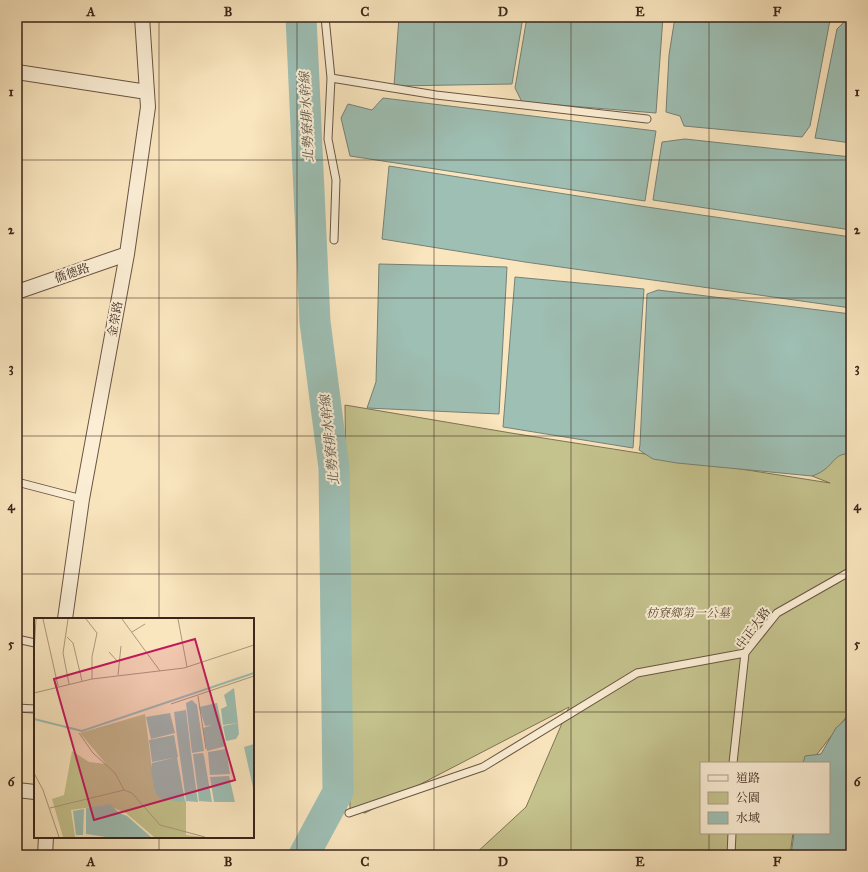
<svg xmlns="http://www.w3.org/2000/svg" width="868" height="872" viewBox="0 0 868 872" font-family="'IM FELL Great Primer','Noto Serif TC',serif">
<rect width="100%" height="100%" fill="#f9e5be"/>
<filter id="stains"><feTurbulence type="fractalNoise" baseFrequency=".005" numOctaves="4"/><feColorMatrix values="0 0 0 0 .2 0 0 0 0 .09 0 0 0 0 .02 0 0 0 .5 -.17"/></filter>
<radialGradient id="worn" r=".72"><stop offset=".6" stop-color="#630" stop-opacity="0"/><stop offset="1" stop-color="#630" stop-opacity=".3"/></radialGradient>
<!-- green -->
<path fill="#c4c28d" stroke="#7f7454" d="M345,405l166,28 319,50 -18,-7 39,-64v299l-41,52h-109v70h92l-3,22h-316l52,-48 43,-100 -204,106 -15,-3z"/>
<!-- water -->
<path fill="#9ebfb4" stroke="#768176" d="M399,17h124l-11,67 -118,2z
M527,17h136l-7,96 -134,-11 -7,-14z
M675,17h126l29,3 -20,106 -8,11 -118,-11 -4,-10 -14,-4 3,-57z
M847,19h4v124l-36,-5 22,-109z
M383,98l273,33 -11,70 -295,-45 -9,-38 7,-14 24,6z
M685,139l166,18v73l-198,-30 9,-58z
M389,166l258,41 204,30v71l-326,-46 -143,-23z
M379,264l128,3 -8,147 -132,-6 9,-26z
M515,277l129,12 -11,159 -130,-21z
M658,290l193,24v140c-15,-2 -17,9 -27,16 -4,3 -9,5 -12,6l-135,-13 -24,-4 -14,-9 1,-5 7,-151z
M850,715l1,1v139h-60l3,-22h35v-70h-26l2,-7 16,-2 15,-26z"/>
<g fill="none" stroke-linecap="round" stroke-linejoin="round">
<!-- river -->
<path stroke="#9ebfb4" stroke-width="31" d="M301,17l14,305 19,146 4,324 -34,63"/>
<!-- service casing -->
<g stroke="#6a5543" stroke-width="9">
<path id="service" d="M325,17l6,61 -3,61 8,41 -2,60
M331,78l105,17 211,24
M17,482l65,17
M17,639l18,4
M17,708l18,1
M733,763l12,-110 32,-40 74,-42
M349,813l134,-46 154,-94 108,-20
M17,855h4
M731,855l1,-22"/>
</g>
<!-- minor casing -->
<g stroke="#6a5543" stroke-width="16">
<path id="minor" d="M17,72l130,20
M17,292l110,-38
M65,619l17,-120 45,-245 21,-147 -6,-90
M17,790l18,2
M45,855l1,-18"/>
</g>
<!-- service -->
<use href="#service" stroke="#fbeed5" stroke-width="7"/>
<!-- minor -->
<use href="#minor" stroke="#fbeed5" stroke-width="14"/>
</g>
<!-- grid -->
<path fill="none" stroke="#3a251a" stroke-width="1" stroke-opacity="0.55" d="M159,17v602M297,17v838M434,17v838M571,17v838M709,17v746M17,160h834M17,298h834M17,436h834M17,574h834M17,712h18M253,712h598M709,833v22M159,837v18"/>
<g text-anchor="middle" stroke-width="4" stroke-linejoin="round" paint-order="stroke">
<!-- street labels -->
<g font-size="12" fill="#3a251a" stroke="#fbeed5">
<text transform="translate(72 273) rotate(-19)" y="4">僑德路</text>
<text transform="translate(115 319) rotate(-80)" y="4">金榮路</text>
<text transform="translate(753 628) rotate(-53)" y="4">中正大路</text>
</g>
<!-- park labels -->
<g font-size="12" font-style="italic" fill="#5c4c37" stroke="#fbeed5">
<text x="688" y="617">枋寮鄉第一公墓</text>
</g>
<!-- water labels -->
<g font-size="13" font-style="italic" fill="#585348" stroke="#fbeed5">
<text transform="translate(306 117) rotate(-93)" y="5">北勢寮排水幹線</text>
<text transform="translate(329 440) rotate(-96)" y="5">北勢寮排水幹線</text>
</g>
</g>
<!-- overview -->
<g transform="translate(34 618)">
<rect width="220" height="220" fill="#f9e5be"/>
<path d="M111,96l10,79 31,8v34l18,2h-50l-28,-24 -19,-8 -36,5 4,27h-12l-11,-38 12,-4 8,-44 17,11 17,2 -26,-31z" fill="#c4c28d"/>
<path d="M200,70l4,35 -15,2 -2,-16 6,-3 -3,-11zM158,82l5,5 7,46 -12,2 -6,-50zM183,85l9,43 -19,5 -4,-23 9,-3 -7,1 -6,-19zM152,92l5,43 7,49 -12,-1 -9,-65 -3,-24zM136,95l5,20 -24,6 -5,-22zM204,105l1,11 -3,5 -10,2 -3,-15zM140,117l4,22 -26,5 -3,-22zM220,126v48l-10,-45zM192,131l4,25 -20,1 -2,-23zM169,135l1,3 8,46 -13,-1 -6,-47zM143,139l8,44 -3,1 -21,-3 -6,-6 -4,-23 1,-7zM195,158l6,26h-21l-4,-25zM76,186l9,9 8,3 24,21h-45l-20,-3v-26zM50,191l-1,26h-7l-3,-24z" fill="#9ebfb4"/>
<path fill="none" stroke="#9ebfb4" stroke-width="2" d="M0,101l48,12 172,-58"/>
<path fill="none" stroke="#ad987c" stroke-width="1" d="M9,1l15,67M34,1l-5,34 6,31M52,1l11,14 -5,24v22M88,1l38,52M144,1l9,48M98,14l13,-8M33,19l6,6 9,38M75,34l9,10M0,36l2,-35M84,57l3,-29M0,75l58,-14 92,-11 70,-23M164,78l8,53M137,86l83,-28M45,115l14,20 22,20 9,17M0,155l9,17 16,47M16,190l74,-18 8,3 28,32 45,12"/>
<path fill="#c2185b" fill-opacity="0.15" stroke="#c2185b" stroke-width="2" d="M161,21l40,141 -141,40 -40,-141z"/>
<rect width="220" height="220" fill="none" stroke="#3a251a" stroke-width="2"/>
</g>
<!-- margin -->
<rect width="868" height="872" fill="none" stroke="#f9e5be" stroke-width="44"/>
<!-- legend -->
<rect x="700" y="762" width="130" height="72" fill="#fbeed5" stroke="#ae9e8a"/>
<rect x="708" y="775" width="20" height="6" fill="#fbeed5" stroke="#ae9e8a"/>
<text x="736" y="782" font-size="12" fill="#3a251a">道路</text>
<rect x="708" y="792" width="20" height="12" fill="#c4c28d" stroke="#ae9e8a"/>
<text x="736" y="802" font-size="12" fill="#3a251a">公園</text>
<rect x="708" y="812" width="20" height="12" fill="#9ebfb4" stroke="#ae9e8a"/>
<text x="736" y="822" font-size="12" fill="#3a251a">水域</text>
<rect x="22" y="22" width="824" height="828" fill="none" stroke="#3a251a" stroke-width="1.5"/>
<g font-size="13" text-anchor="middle" font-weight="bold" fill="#3a251a">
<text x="91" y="16">A</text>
<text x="228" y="16">B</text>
<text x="365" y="16">C</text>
<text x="503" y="16">D</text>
<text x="640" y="16">E</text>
<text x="777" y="16">F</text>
<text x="11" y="96">1</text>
<text x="857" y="96">1</text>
<text x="11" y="234">2</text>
<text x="857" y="234">2</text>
<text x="11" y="372">3</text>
<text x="857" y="372">3</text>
<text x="11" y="510">4</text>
<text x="857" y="510">4</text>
<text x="11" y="648">5</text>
<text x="857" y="648">5</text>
<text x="11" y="786">6</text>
<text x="857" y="786">6</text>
<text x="91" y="866">A</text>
<text x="228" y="866">B</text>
<text x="365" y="866">C</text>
<text x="503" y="866">D</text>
<text x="640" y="866">E</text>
<text x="777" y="866">F</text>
</g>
<rect width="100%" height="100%" filter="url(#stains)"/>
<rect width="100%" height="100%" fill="url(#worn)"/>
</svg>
